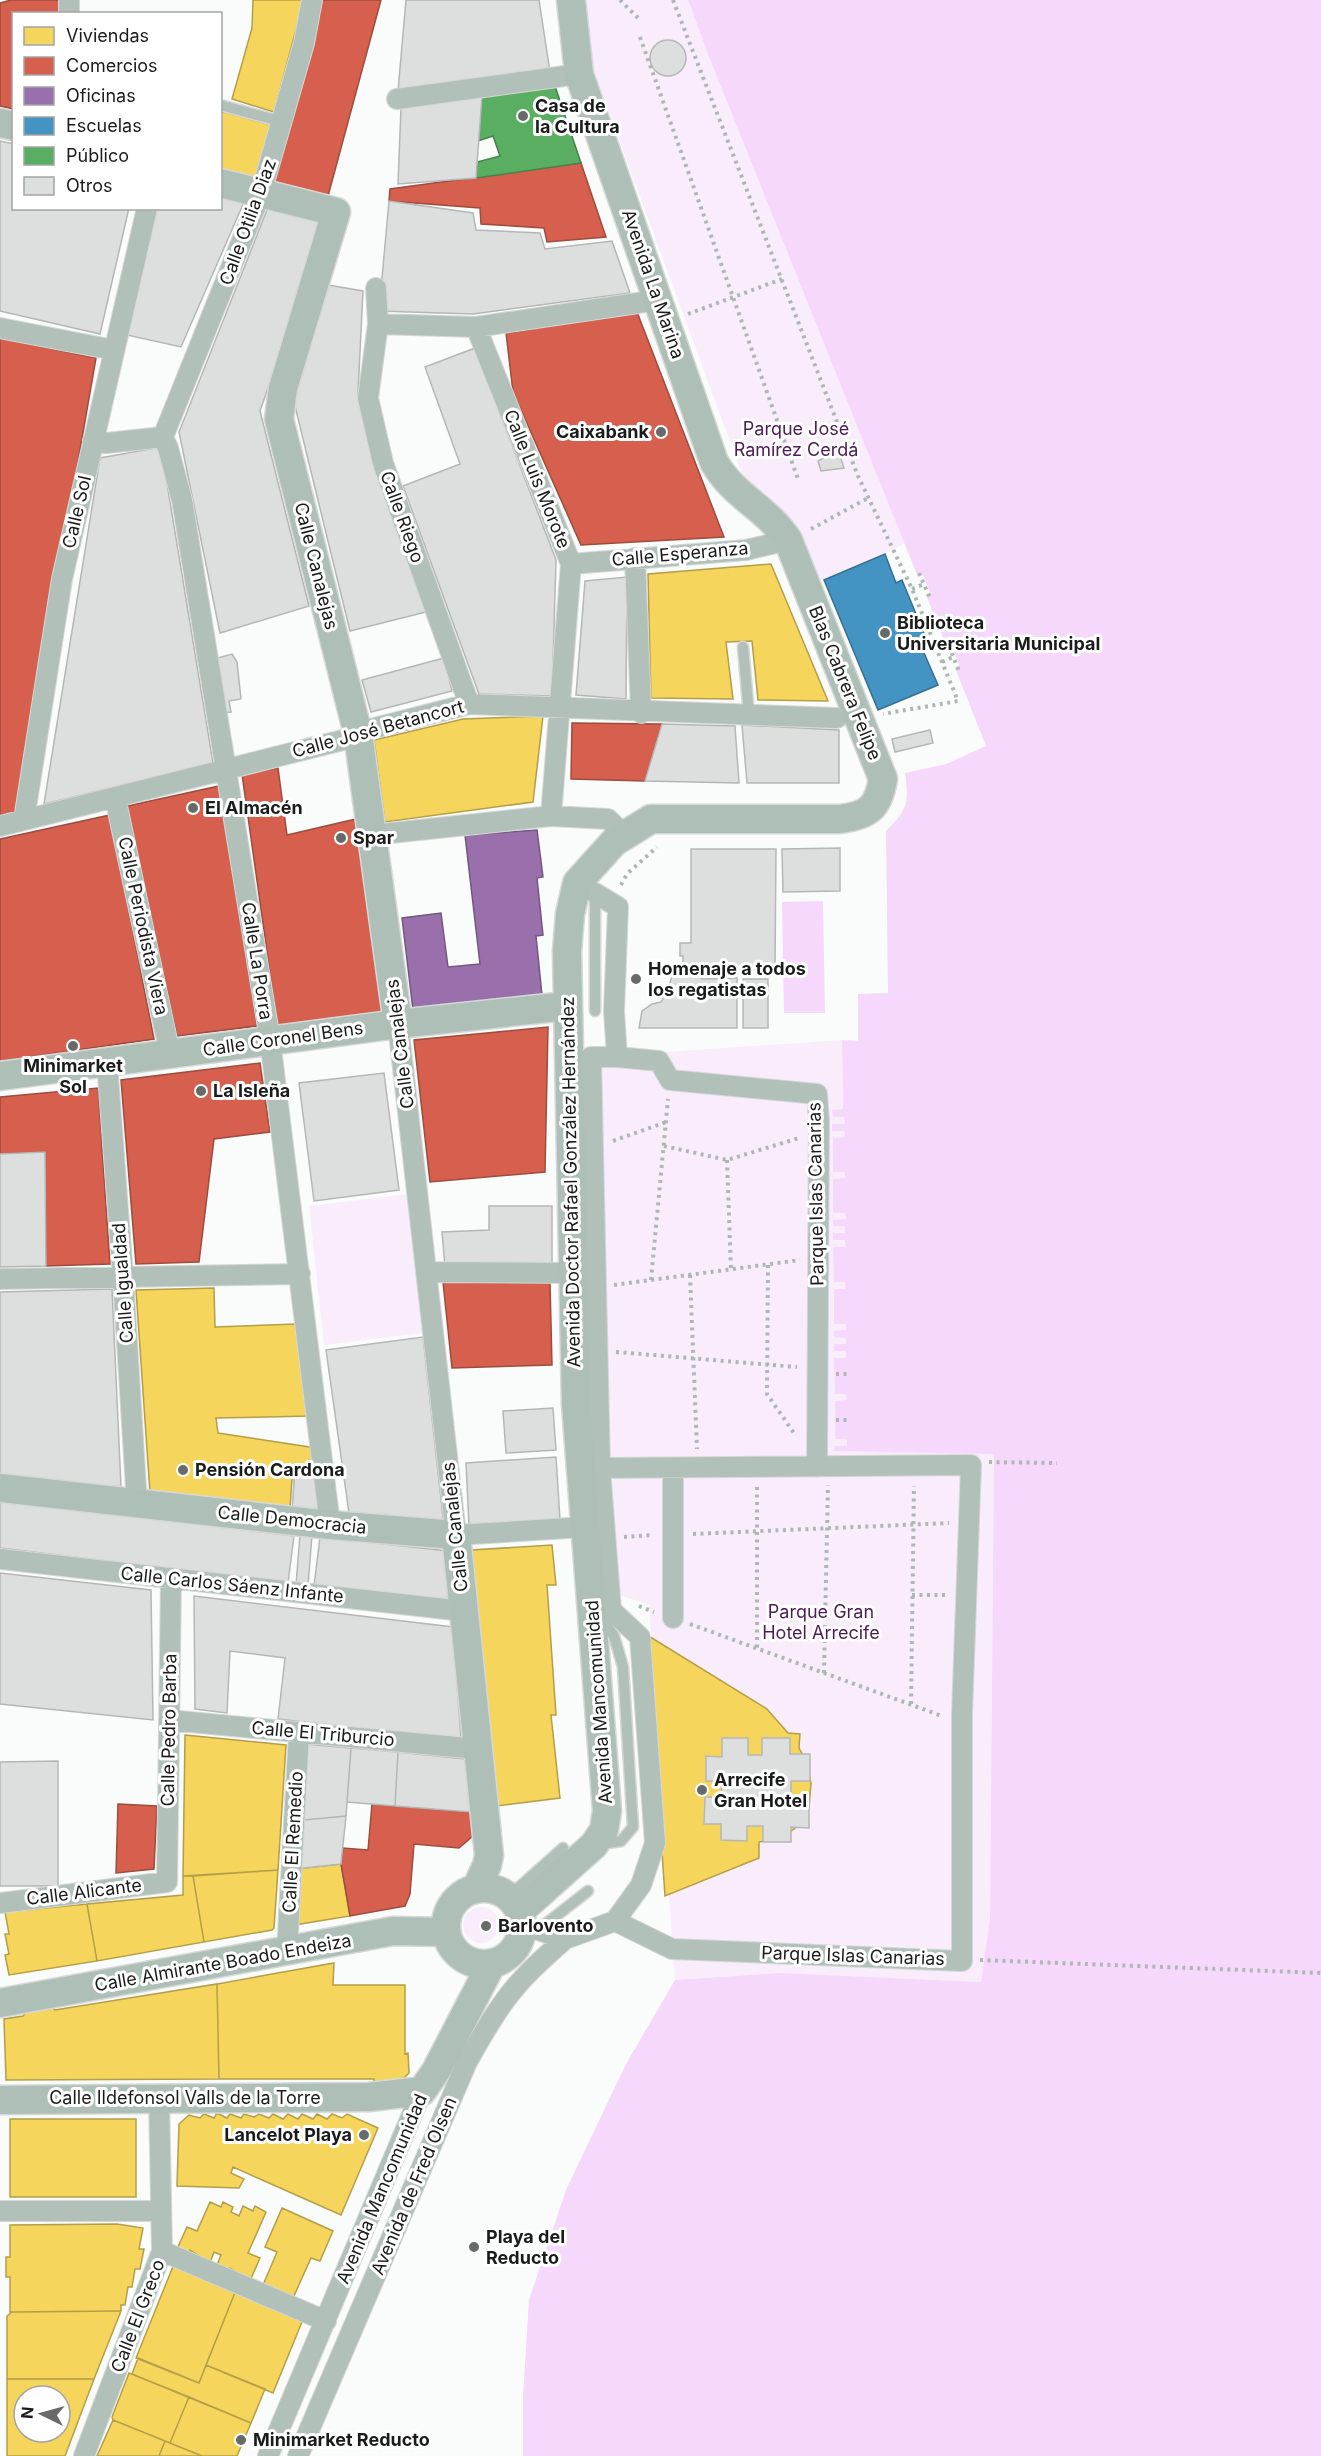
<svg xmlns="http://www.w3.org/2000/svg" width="1321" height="2456" viewBox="0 0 1321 2456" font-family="Inter,sans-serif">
<rect width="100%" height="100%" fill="#fafcfb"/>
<!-- green -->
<path fill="#f9edfc" d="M582,0h106l23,62 194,481 -12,7 -76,32 -77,-113 -152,-414z
M842,1040l1,69 -10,1v7h11l1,7 -13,6 13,1v6l-12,1v33l12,1v6l-12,1v33l12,1 1,7h-13l12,6v7h-11l12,7v7h-13l1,34 12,1v7l-12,1 12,34v7l-12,1v5h12v7l-12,7h12l1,7h-13l13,36v7h-12v37l12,1v7h-12l-1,5 160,2 -4,465 -9,64 -201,-9 -105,7 -26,-375 -35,-12 -23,-536z
M408,1194l16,139 -100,12 -15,-139z
M463 1925a18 18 0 1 1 36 0a18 18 0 1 1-36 0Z"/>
<!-- water -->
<path fill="#f5d8fc" d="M688,0h633v2456h-798v-60l6,-96 37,-110 60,-126 49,-84 105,-7 201,9 9,-64 4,-464 -160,-3 1,-5h12v-7h-12v-38l12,-1 -1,-6h-11l-1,-36h12v-7h-12v-7h12v-6l-12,-1v-6l12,-1v-6h-12v-35h12l-1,-7h-11l-1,-35h13l-1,-7h-12v-7h12v-7h-12v-6l13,-1 -1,-6h-12v-34l12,-1v-6h-12v-34l12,-1v-6h-13v-7h13l-1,-7h-11l-1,-7 11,-1 -1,-69 16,1v-47l30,-1 -2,-162c22,-22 23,-28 19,-58l41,-9 40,-18 -31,-78 4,-3 -6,-16 -5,1 -22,-55 4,-3 -7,-17 -5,2 -207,-515z
M823,901l2,112h-41l-2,-111z"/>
<!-- homes -->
<path fill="#f6d55c" stroke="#b49e48" stroke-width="1.5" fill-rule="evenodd" d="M253,0h51l-30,112 -42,-13 20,-71z
M220,111l55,15 -19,57 -36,-10z
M771,564l57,137 -70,-1 -6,-59 -26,1 7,57 -82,-1 -3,-124z
M543,716l-10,86 -148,20 -11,-82 89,-21z
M214,1288l1,39 82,-3 14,92 -95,2 2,15 98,15 3,18 -26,-2 -3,44 -140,-15 -14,-203z
M552,1545l4,40h-9l9,130h-5l9,83 -63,8 -25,-256z
M647,1635l120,74 21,24 12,1 -1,14 7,13 5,22 -2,25 -7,15 -19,14 -24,5v16l-94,38z
M185,1735l101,10 -8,125 -95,6z
M341,1864l9,52 -56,9 1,-56z
M278,1870l-4,58 -2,2 -68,12 -11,-66z
M183,1876h10l11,66 -107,19 -10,-57 96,-9z
M87,1904l10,57 -88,14 -4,-20 4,-1 -4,-20h4l-4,-22z
M334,1963l-1,22h72v69l3,-1 1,20 -9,9h-26v-3h-155l-2,-95z
M217,1984l2,95 -213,1 -2,-61 19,-3 3,-4 27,-4 2,2z
M217,2113l10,5 3,-4 11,4 3,-4 10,3 5,-3 10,4 4,-4 10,5 5,-5 10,5 4,-5 11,5 4,-5 10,5 5,-5 10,4 5,-4 31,14 -37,87 -108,-48 -2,6 13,6 -5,9 -62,-2 2,-62 10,-9 11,3 4,-4 10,4z
M10,2119h126v78h-126z
M210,2202l11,5 2,-5 10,5 -2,5 8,4 4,-10 10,5 2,-5 11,6 -18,41 12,5 -10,23 -20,-13 -1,2 -12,-5 4,-10 -7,-3 -4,11 -20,-13 -2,4 -11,-5 10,-22 10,4z
M282,2208l51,23 -13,30 -9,-3 -18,40 -30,-13 14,-33 -12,-5z
M117,2224l26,4 -4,21h5l-4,20h-5l-3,18h-4l-3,18h-4v6l-111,1v-35h-4v-20h4v-32z
M174,2264l62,26 -37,93 -63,-25z
M236,2290l68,27 -31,76 -67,-28z
M121,2311l-27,68h-87v-63l5,-4z
M138,2358l61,25 7,-18 59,24 -14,34 -119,-49z
M129,2373l60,24 -19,46 -57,-23 -1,-3z
M7,2379h87l-29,77h-58zM24,2396h36v36h-36z
M189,2397l62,26 -14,33h-35l-32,-13z
M113,2420l52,21 -6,15h-62z
M165,2441l5,2 32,13h-43z"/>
<!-- shops -->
<path fill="#d6604d" stroke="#9e4c3e" stroke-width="1.5" d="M11,0h48l1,14h-46v95l-14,-3v-103z
M321,0h60l-53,196 -53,-14 45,-169z
M581,163l25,74 -59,5 -3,-14 -63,-4 -1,-16 -91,-7 1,-12z
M637,312l87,225 -143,8 -68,-153 -7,-59z
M0,338l96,20 -79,454 -17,3z
M572,723l90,1 -17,57 -74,-2z
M278,768l9,67 69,-16 28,195 -106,16 -36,-256z
M219,786l38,240 -80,10 -50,-230z
M110,815l44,224 -154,22v-222z
M548,1027l-3,145 -115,10 -16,-142z
M260,1063l10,69 -56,7 -15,123 -63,2 -15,-184z
M98,1088l12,176 -64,2 -1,-114 -45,2v-57z
M443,1282l107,1 2,82 -100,3z
M118,1804l39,2 -3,63 -38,4z
M372,1804l99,8 2,24 -14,12 -45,-4 -4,50 -5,12 -55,10 -9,-52 2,-16 25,2z"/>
<!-- offices -->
<path fill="#9970ab" stroke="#735780" stroke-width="1.5" d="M537,830l6,47 -6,1 6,57 -7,1 6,59 -129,15 -11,-92 39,-5 7,54 32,-3 -15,-129z"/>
<!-- schools -->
<path fill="#4393c3" stroke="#376f91" stroke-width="1.5" d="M885,554l11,29 6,-3 26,63 -7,3 17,39 -60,25 -54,-130z"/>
<!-- public -->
<path fill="#5aae61" stroke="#47824c" stroke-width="1.5" d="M555,86l26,77 -105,15 1,-16 23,-6 -7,-20 -15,5 4,-45z"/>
<!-- building -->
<path fill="#dddfde" stroke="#b5b7b6" stroke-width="1.5" d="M406,0h133l11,72 -152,19z
M650 58a18 18 0 1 1 36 0a18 18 0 1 1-36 0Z
M482,96l-6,82 -78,6 3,-76z
M0,141l14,3v64h115l-29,126 -100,-23z
M220,196l24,6 -63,145 -54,-12 30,-127h63z
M389,201l84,12 3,17 64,3 5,16 67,-8 18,52 -157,21 -94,-3z
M269,205l58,14 -67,192 49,195 -89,27 -41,-201z
M328,285l35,6 -5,102 68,219 -76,19 -56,-229z
M475,348l81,212 -4,136 -73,-2 -76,-208 57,-22 -35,-97z
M161,447l52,316 -169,41 56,-346z
M838,450l6,18 -23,3 -3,-10z
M627,577l-1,122 -50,-4 9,-114z
M232,654l5,8 4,37 -12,2 2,11 -8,1 -9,-54z
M444,658l8,33 -81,21 -9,-32z
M662,724l73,2 4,57 -94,-2z
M742,725l97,5v53h-92z
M930,730l3,13 -38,9 -3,-13z
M840,848v43l-57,1 -1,-43z
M691,849h85l-1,121h-92v-14h-3v-13h11z
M674,971h20l8,8 35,-1v50h-98l3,-17 10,-7 9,-2 7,-14z
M743,979h25v49h-25z
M384,1073l15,117 -85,11 -15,-118z
M45,1152l1,114 -46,1v-113z
M489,1206h63v61h-107l-3,-35 47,-2z
M112,1289l9,198 -121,-12v-183z
M423,1337l21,189 -95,-13 -23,-163z
M553,1408l3,42 -50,3 -3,-42z
M556,1457l4,63 -91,6 -3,-63z
M295,1466l25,2 -1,47 -27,-3z
M0,1500l294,36 -6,47 -288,-35z
M300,1534l12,1 -4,51 -12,-1z
M320,1537l128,14 1,52 -135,-17z
M0,1573l151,17 2,130 -153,-16z
M194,1596l259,31 8,113 -183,-21 7,-61 -55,-7 -3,62 -32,-4z
M722,1738h26v17h14v-17h28v16h20v27h-19v15h18v32l-18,-1v15h-28v-16h-16v15l-26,-1v-16h-17l1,-27h16l1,-16h-16v-25l16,1z
M305,1744l46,4 -5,68 -42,4 1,-17h-5z
M351,1748l47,4 -3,54 -48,-4z
M398,1752l67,7 6,53 -76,-6z
M58,1761v125h-58v-124z
M346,1816l-5,48 -46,5 3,-41h6v-8z"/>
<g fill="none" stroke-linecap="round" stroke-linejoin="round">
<!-- lane casing -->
<g stroke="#d6d8d7" stroke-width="13">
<path id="lane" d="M220,105l63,17
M743,647l6,68
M595,1011v-120
M600,1616l14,20 9,31 10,160 -12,14 -21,3
M503,1893l14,-4 46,-41
M520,1936l18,-6 50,-39"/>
</g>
<!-- street casing -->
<g stroke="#d6d8d7" stroke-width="22">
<path id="street" d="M69,0v14
M397,99l182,-25
M376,288l2,36 -10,74 15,65 86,241
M378,324l98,3 182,-27
M476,327l95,237 -20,252
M0,328l114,22
M163,437l5,11 14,52 88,540 60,485
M163,437l98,-244 43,-150 8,-43
M93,441l14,2 56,-6
M635,558l6,155
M571,564l175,-14 42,-10
M115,797l55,257
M24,820l38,-241 85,-371
M0,826l343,-86 24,-10 102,-26 368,14
M372,835l179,-19 57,3 16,16
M595,893l23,14 -4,104 3,46 42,4 11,19 147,14 2,28 -2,345
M398,1024l58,511 129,-8
M107,1062l16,215 14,227
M426,1272l148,1
M0,1279l300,-5
M600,1468l371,-3 -9,249v247l-290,-12 -57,-28
M0,1559l463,52
M673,1618v-150
M169,1720l308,29
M0,1903l167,-21 4,-304
M615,1921l26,-36 14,-42 -15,-206 -29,-27 -11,-142 -9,-411h26
M538,1930l27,9 50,-18
M287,1952l12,-220
M0,2211h161
M162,2251l164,70
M84,2456l78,-205 -3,-153
M268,2456l154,-365
M298,2456l169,-394c13,-23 26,-47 42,-67 16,-21 36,-38 56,-56"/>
</g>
<!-- secondary casing -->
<g stroke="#d6d8d7" stroke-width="31">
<path id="secondary" d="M0,123l14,3
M220,183l116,29 -53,176 -4,31 79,315 40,290
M0,1076l398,-52 169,-18
M0,1488l330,37 126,10 33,320 -2,10 -11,24
M446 1926a38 38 0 1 1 76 0a38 38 0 1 1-76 0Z
M519,1912l75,-67 10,-15 3,-19 -31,-407 -9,-453 3,-37 7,-31 37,-41 37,-23h189c29,-4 38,-11 43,-40l-95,-239c-22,-33 -54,-43 -74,-78l-135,-388 -8,-74
M0,2003l393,-72 53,1
M0,2100l369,-3 53,-6 14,-20 56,-108"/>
</g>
<!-- path -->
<path stroke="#aeb8b3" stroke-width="4" stroke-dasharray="3 4.5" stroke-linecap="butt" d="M620,0l18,18
M673,0l185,476 54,113 46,112 -75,13
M640,37l158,442
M688,314l94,-35
M811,529l57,-31
M919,573l11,25
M912,589l12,-5
M949,646l10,25
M942,662l11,-5
M621,885l6,-11 30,-27
M613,1141l53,-19
M664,1146l63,14 72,-22
M727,1160l4,110
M768,1265l-1,129 29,42
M690,1275l7,174
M651,1280l17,-181
M614,1285l186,-25
M616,1352l181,15
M836,1374h11
M836,1420h11
M989,1462l68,1
M757,1487v162
M693,1534l256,-11
M624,1537l28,-2
M912,1595h35
M639,1606l15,6
M690,1624l252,92
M824,1673l4,-188
M911,1704l3,-218
M980,1960l341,13"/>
<!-- lane -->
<use href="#lane" stroke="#b1c0b9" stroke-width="10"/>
<!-- street -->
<use href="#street" stroke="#b1c0b9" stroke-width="20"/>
<!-- secondary -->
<use href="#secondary" stroke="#aebfb7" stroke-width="28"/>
</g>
<!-- markers -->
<g fill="#686a69" stroke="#fff" stroke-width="2">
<circle cx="523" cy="116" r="6"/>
<circle cx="661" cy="432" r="6"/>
<circle cx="885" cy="633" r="6"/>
<circle cx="193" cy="808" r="6"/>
<circle cx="341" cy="838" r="6"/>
<circle cx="636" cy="979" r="6"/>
<circle cx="73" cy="1046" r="6"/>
<circle cx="201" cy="1091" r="6"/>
<circle cx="183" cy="1470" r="6"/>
<circle cx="702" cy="1790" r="6"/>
<circle cx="486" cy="1926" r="6"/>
<circle cx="364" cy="2135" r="6"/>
<circle cx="474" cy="2247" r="6"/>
<circle cx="241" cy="2440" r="6"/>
</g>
<g text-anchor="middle" stroke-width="6" stroke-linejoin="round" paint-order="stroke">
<!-- poi labels -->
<g font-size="18" font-weight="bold" fill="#1a1c1b" stroke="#fff" text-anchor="start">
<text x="535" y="112">Casa de<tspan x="535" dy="21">la Cultura</tspan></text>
<text x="649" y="438" text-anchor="end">Caixabank</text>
<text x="897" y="629">Biblioteca<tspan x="897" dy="21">Universitaria Municipal</tspan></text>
<text x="205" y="814">El Almacén</text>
<text x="353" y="844">Spar</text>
<text x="648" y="975">Homenaje a todos<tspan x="648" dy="21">los regatistas</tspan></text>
<text x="73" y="1072" text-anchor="middle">Minimarket<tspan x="73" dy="21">Sol</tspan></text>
<text x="213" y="1097">La Isleña</text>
<text x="195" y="1476">Pensión Cardona</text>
<text x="714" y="1786">Arrecife<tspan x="714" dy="21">Gran Hotel</tspan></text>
<text x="498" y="1932">Barlovento</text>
<text x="352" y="2141" text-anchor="end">Lancelot Playa</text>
<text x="486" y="2243">Playa del<tspan x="486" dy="21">Reducto</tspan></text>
<text x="253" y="2446">Minimarket Reducto</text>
</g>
<!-- street labels -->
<g font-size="18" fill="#1a1c1b" stroke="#fff">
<text transform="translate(248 222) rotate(-70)" y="6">Calle Otilia Diaz</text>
<text transform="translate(653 284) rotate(71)" y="6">Avenida La Marina</text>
<text transform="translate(537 479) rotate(68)" y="6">Calle Luis Morote</text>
<text transform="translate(77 512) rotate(-77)" y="6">Calle Sol</text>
<text transform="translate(402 517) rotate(70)" y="6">Calle Riego</text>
<text transform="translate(680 554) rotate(-5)" y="6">Calle Esperanza</text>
<text transform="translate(316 566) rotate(76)" y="6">Calle Canalejas</text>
<text transform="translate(845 683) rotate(68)" y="6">Blas Cabrera Felipe</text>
<text transform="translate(378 729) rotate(-15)" y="6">Calle José Betancort</text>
<text transform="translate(143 926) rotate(78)" y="6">Calle Periodista Viera</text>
<text transform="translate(257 961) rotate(81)" y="6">Calle La Porra</text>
<text transform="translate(283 1039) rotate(-8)" y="6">Calle Coronel Bens</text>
<text transform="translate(400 1044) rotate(-97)" y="6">Calle Canalejas</text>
<text transform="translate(571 1182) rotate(-91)" y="6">Avenida Doctor Rafael González Hernández</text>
<text transform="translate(816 1194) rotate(-91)" y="6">Parque Islas Canarias</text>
<text transform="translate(123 1283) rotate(-94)" y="6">Calle Igualdad</text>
<text transform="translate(292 1520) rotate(6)" y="6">Calle Democracia</text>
<text transform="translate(455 1527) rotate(-96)" y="6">Calle Canalejas</text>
<text transform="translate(232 1585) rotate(6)" y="6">Calle Carlos Sáenz Infante</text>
<text transform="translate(599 1702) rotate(-94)" y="6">Avenida Mancomunidad</text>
<text transform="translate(169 1730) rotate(-89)" y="6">Calle Pedro Barba</text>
<text transform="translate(323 1734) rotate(5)" y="6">Calle El Triburcio</text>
<text transform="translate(293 1842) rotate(-87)" y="6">Calle El Remedio</text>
<text transform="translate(84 1892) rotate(-7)" y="6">Calle Alicante</text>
<text transform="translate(853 1956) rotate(2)" y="6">Parque Islas Canarias</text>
<text transform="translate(223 1963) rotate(-10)" y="6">Calle Almirante Boado Endeiza</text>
<text x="185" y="2104">Calle Ildefonsol Valls de la Torre</text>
<text transform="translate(414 2186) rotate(-67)" y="6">Avenida de Fred Olsen</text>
<text transform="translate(382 2189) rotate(-67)" y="6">Avenida Mancomunidad</text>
<text transform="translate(138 2316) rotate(-69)" y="6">Calle El Greco</text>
</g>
<!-- park labels -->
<g font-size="18" fill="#4d1b56" stroke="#fff">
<text x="796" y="435">Parque José<tspan x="796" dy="21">Ramírez Cerdá</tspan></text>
<text x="821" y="1618">Parque Gran<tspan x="821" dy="21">Hotel Arrecife</tspan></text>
</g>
</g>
<!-- legend -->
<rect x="12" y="12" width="210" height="198" fill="#ffffff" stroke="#a3a4a4" stroke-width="1.5"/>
<rect x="24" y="27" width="30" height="18" fill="#f6d55c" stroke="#a3a4a4" stroke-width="1.5"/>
<text x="66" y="42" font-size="18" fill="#1a1c1b">Viviendas</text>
<rect x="24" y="57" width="30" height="18" fill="#d6604d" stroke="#a3a4a4" stroke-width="1.5"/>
<text x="66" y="72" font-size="18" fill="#1a1c1b">Comercios</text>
<rect x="24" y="87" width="30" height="18" fill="#9970ab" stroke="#a3a4a4" stroke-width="1.5"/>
<text x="66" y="102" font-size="18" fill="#1a1c1b">Oficinas</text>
<rect x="24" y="117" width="30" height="18" fill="#4393c3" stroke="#a3a4a4" stroke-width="1.5"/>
<text x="66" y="132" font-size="18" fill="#1a1c1b">Escuelas</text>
<rect x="24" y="147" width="30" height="18" fill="#5aae61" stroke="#a3a4a4" stroke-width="1.5"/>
<text x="66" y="162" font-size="18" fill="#1a1c1b">Público</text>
<rect x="24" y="177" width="30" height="18" fill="#dddfde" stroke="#a3a4a4" stroke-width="1.5"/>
<text x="66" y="192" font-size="18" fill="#1a1c1b">Otros</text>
<!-- north arrow -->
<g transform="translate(42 2414) rotate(275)"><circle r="28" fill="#ffffff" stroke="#a3a4a4" stroke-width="1.5"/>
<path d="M0-4.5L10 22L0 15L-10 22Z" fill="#686a69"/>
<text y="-9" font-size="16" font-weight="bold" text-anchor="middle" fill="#1a1c1b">N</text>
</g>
</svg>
